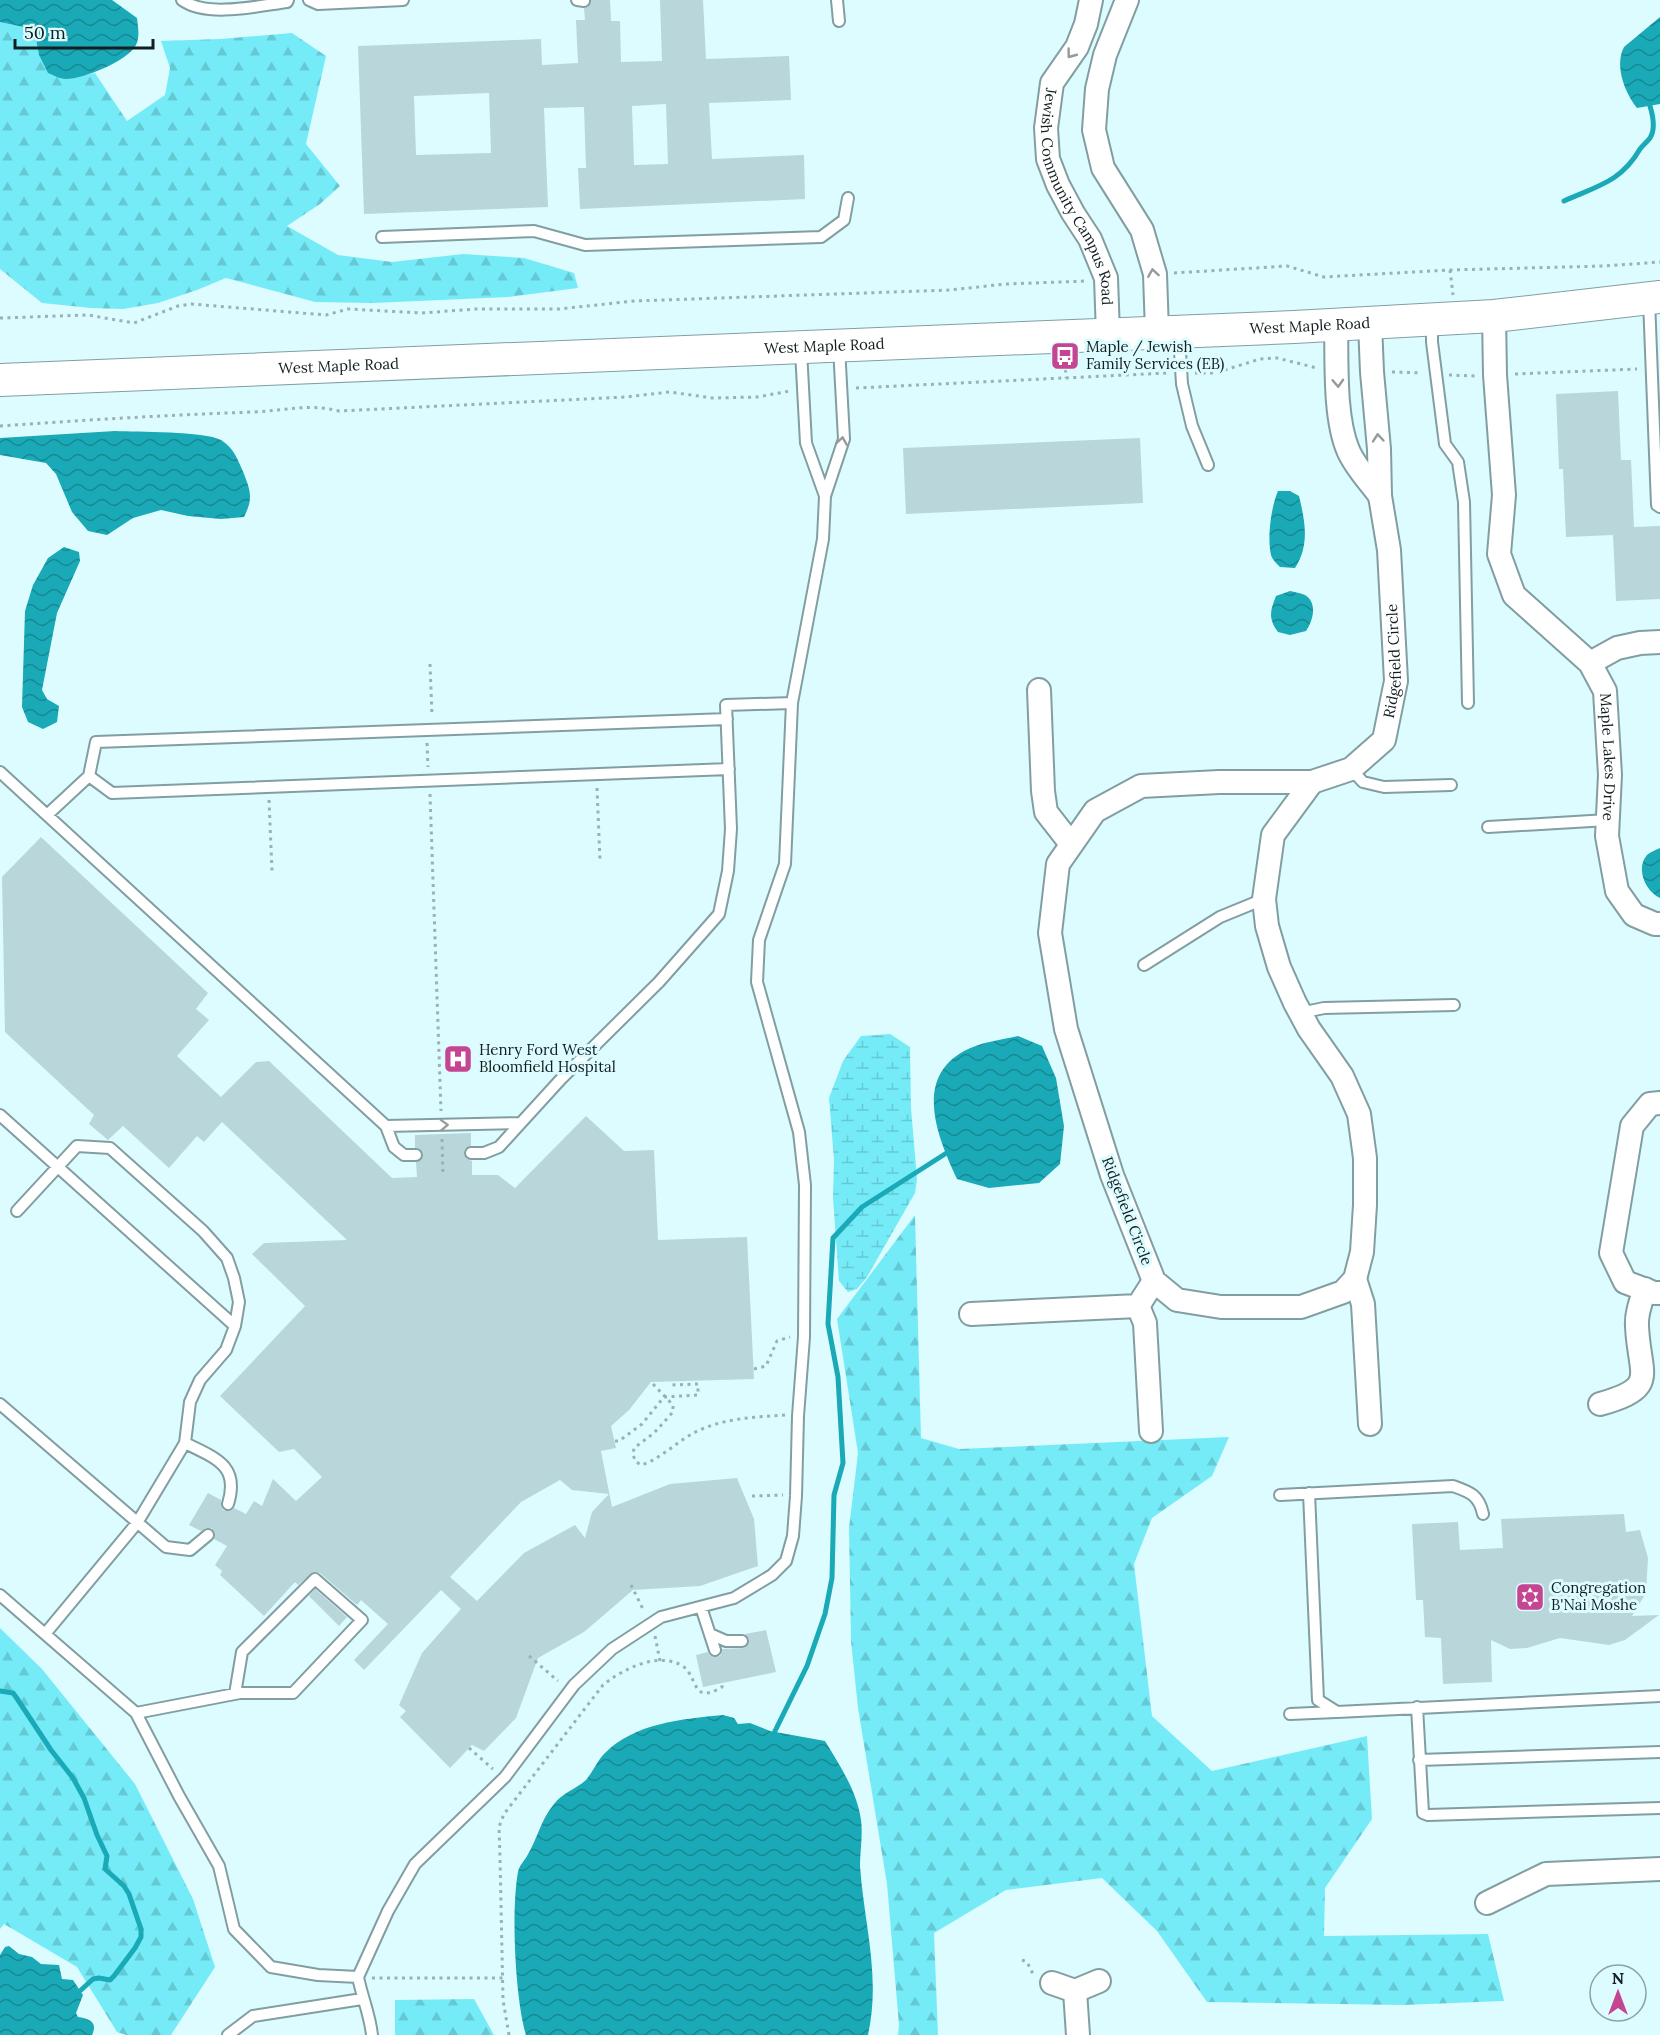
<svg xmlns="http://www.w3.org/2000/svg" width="1660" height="2035" viewBox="0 0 1660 2035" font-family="Lora,serif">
<defs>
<pattern id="forest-firs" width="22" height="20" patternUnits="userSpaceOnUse" patternTransform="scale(1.5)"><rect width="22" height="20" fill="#76ebf8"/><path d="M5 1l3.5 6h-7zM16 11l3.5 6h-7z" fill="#65c9d4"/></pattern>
<pattern id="wetland-marsh" width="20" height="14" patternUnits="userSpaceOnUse" patternTransform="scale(1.5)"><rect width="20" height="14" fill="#76ebf8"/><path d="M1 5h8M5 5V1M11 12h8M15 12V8" fill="none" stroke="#65c9d4"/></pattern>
<pattern id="water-waves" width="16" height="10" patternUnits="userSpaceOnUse" patternTransform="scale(1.5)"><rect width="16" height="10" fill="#1aa9b6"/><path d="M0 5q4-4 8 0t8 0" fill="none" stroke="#168994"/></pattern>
</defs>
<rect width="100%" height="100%" fill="#ddfcff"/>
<!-- forest -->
<path fill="url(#forest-firs)" d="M0,22l28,6 8,11 3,16 26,24 30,-6 32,48 38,-26 5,-27 -9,-27 59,-2 72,-6 34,23 -20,88 34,42 -20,18 -33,22 51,29 54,7 71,-8 61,4 50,15 4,15 -70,9 -135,6 -58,-1 -89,-24 -29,12 -39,13 -35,6 -32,-1 -49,-5 -42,-34z
M915,1215l6,223 38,11 270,-12 -17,39 -60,42 -18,46 18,152 60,55 155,-35 5,83 -47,69 -1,48 164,-2 16,67 -101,4 -196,-3 -50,-71 -55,-53 -96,12 -72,43 4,102h-40l1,-10 -12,-141 -29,-176 -7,-67 -2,-113 9,-75 -21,-134z
M0,1628l42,41 93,115 58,115 22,68 -44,68h-45l-9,-3 -40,-65 -73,-43 -4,5z
M474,1999l20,36h-99v-35z"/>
<!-- wetland -->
<path fill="url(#wetland-marsh)" d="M890,1034l20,13 1,61 6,71 -2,14 -48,84 -10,12 -9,3 -9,-11 -6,-83 1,-38 -5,-62 14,-37 18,-25z"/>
<!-- water -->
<path fill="url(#water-waves)" d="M0,0h112l25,18c1,9 3,19 -1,27 -8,16 -53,34 -70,34 -6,0 -13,-4 -18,-6l-9,-18 -3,-16 -8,-11 -28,-6z
M1660,17v87l-23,4c-12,-15 -23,-42 -13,-61z
M115,431c22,1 89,0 106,9 13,8 17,20 23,34 7,18 9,25 0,43l-23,2 -33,-3 -27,-6 -28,8 -26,17 -19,-4 -16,-19 -16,-38 -10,-11 -46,-8v-17z
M1278,491h12l9,5c6,25 11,49 -4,72l-15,-1c-3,-3 -8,-8 -9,-12 -4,-17 0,-48 7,-64z
M64,547l15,5 1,9 -23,52 -15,77 5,9 12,7 -2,16 -14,7 -15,-7 -6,-15 3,-96 8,-26 15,-27z
M1290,591c4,1 11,2 15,4 13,8 8,26 1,36l-16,4 -12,-3c-10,-14 -8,-21 -2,-36z
M1660,848v50c-14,-6 -25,-29 -13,-43 3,-3 9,-5 13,-7z
M1018,1036l24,10 14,32 8,48 -4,38 -21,19 -50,5 -32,-9c-19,-41 -44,-100 7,-128 17,-9 36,-11 54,-15z
M723,1715l11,3 4,6 12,-1 20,8 55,10c15,25 32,50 36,79 2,15 -1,31 -1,46 4,58 21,110 8,169h-342c-11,-37 -15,-125 -8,-163 1,-6 6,-11 9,-16 10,-16 14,-37 27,-52 8,-11 22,-15 32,-24 7,-8 11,-19 18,-26 30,-31 78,-35 119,-39z
M9,1946l10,8 13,3 9,7 18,1 3,14 11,1 10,15 -7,18 2,4c12,2 20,5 14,18h-92v-80l5,-8z"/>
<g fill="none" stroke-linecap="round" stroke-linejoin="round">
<!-- stream -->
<path stroke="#1aa9b6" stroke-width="5" d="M1564,201c33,-15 57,-19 76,-52 3,-4 7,-7 10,-11 6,-9 3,-22 0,-32
M0,1691l13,2 3,4 35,53 22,28 11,20 13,37 10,21 -2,13 19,17 5,8 12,35v8l-6,11 -21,28 -4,4 -11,-2 -6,1 -12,11
M775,1731l32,-65 18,-52 7,-36 2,-83 9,-32 -5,-86 -10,-53 5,-86 29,-31 83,-53"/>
</g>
<!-- building -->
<path fill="#b9d7da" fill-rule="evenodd" d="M591,0h19l1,21h9l1,41 41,-1 -2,-61h43l3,59 83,-3 2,44 -82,3 3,56 92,-4 1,44 -225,10 -2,-41h8l-2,-61 -40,1 4,99 -184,7 -6,-168 183,-7 1,26 36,-2 -2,-43h9l-1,-12 5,-2zM489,93l2,60 -75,2 -2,-59zM666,104l2,60 -34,1 -2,-59z
M1618,391l3,69h10l3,67 26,-1v73l-44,2 -3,-66 -47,2 -3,-68h-4l-3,-75z
M1140,438l3,65 -237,11 -3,-66z
M41,837l167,156 -12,16 13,11 -32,36 44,41 35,-35 13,-1 123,117 25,-1 -1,-15 6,-3 1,-5 -3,-5 -5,-1v-13l56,-2v13l-6,3 -1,5 3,5 5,2v14h26l17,13 71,-72 38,35 30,-1 4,90 89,-3 7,142 -103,3 -22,28 -18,16 5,22 -15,3 11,56 58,-23 67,-6 17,41 4,47 -58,20 -67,4 -49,42 -46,26 -22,60 -32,33 -12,-6 -22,23 -50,-51 6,-6 -7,-6 23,-52 39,-44 -20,-19 -77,80 -10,-10 34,-36 -27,-24 -4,5 -37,-32 -7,-1 -15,13 -3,-3 -31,34 -44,-41 2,-4 -7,-6 12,-19 -13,-7 1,-6 -4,-5h-5l-5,3 -12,-6 19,-32 13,7v6l2,4 7,1 4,-3 12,6 8,-13 8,5 11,-27 23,22 26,-24 -28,-28 -15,3 -59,-56 85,-90 -53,-52 12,-11 83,-3 -125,-118 -18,20 -7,-6 -28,32 -46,-42 -15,14 -19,-16 5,-9 -89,-83 -3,-155zM560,1480l12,10 37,4 -17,18 -7,26 -10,-13 -51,28 -47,48 -27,-24 71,-75z
M1624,1514l2,18 14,-2 8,28 -2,35 -14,23 27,-1 -34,25 -16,5 -49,-7 -33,10 -17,1 -19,-9 1,42 -49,2 -2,-46 -16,-1 -2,-37h-7l-4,-76 46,-2 2,28 43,-2 -2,-29z
M315,1589l32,28 -8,9 -30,-30z
M766,1630l10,42 -73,15 -7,-32 12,-3 2,4 7,1 4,-2 1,-6 23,-1 4,-8 -4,-6z"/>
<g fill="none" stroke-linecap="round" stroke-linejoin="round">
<!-- service casing -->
<g stroke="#829ea1" stroke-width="14">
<path id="service" d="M182,0c25,18 76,6 105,2l1,-2
M309,0l9,4 85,-4
M577,0l7,1
M837,0l2,21
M382,237l152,-6 51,14 236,-8 23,-17 4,-22
M1649,300l8,205 3,2
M1432,323v19l13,102 13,18 6,40 4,201
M1179,335l3,49 10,42 16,39
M825,496l19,-57 -5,-92
M1351,769l12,13 21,5 67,-2
M0,772l386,354 8,21 10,8h12
M89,776l23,17 617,-24
M47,815l42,-39 7,-34 631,-23
M1488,827l120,-7
M1144,965l76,-48 44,-18
M1300,1013l24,-5 130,-3
M0,1115l235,211
M386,1126l134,-3
M471,1153h13l15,-6 62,-68 98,-97 60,-68 9,-43 3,-42 -5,-124 66,-2
M17,1211l60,-65 33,2 93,83 24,27 7,20 5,24 -4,24 -9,24 -26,30 -10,22 -5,41 -48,80 -92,111
M0,1404l166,143 24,3 18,-15
M185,1443c30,15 55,22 43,61
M1309,1493l9,207 19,12 323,-16
M1280,1495l173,-9c17,6 26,9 30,28
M0,1595l136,118 43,83 40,70 15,63 37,38 47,8 40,2 30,-66 27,-47 90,-87 69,-92 38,-36 49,-32 73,-19 38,-23 14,-14 7,-25 3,-40 2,-80 6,-79 1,-152 -6,-53 -42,-150 2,-42 26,-76 7,-161 31,-164 2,-43 -19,-53 -5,-92
M701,1607l14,43
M710,1634l16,7h16
M1417,1707l6,106 5,2 232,-7
M136,1713l104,-20h53l69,-73 -47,-41 -73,73 -7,42
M1290,1714l46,-2
M1419,1760l241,-8
M358,1977c4,20 12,38 14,58
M228,2035l25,-19 109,-17"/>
</g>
<!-- minor casing -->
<g stroke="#829ea1" stroke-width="26">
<g id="minor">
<path id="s1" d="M1091,0l-5,24 -9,23 -25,36 -6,45 2,31 10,26 15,28 17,26 16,39 2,56"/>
<path d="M1127,0l-22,55 -8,34 -3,41 9,38 39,62 13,44 2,58"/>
<path id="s2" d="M1494,316l1,59 9,120 -5,59 15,41 76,68 15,28 5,84 -3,61 10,55 17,24 21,9h5"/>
<path d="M1336,325c1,36 -2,92 12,125 7,17 22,32 32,46"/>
<path d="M1590,663l27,-15 23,-5 20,-1"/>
<path d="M1039,690l4,101 3,21 25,32"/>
<path d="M1219,782h93l-39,53 -9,64 3,27 12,41 16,36 14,26 33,47 17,38 6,44v47l-3,47 -7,27 -12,13 -42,15h-80l-44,-7 -23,-19 -42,-106 -46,-146 -16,-96 8,-69 37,-53 46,-25z"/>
<path id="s3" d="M1312,782l39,-13 33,-29 12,-59 -7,-131 -9,-54 -1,-47 -7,-77 -2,-49"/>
<path d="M1660,1103l-10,1 -18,22 -21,127 14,29 29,11h6"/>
<path d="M1355,1279l8,25 7,120"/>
<path d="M1138,1306l7,17 6,108"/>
<path d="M971,1314l167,-8 16,-25"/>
<path d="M1600,1404c60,-17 39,-28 37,-78 -1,-12 4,-25 8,-37"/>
<path d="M1487,1903l59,-29 114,-5"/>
<path d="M1052,1983l23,8 3,44"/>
<path d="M1075,1991l24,-10"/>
</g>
</g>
<!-- secondary casing -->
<g stroke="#829ea1" stroke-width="34">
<g id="secondary">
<path id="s4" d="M0,380l1294,-53 200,-11 166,-19"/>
</g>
</g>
<!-- path -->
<path stroke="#99b1b4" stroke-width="3" stroke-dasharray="3 4.5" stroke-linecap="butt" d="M1450,270l3,25
M1174,273l113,-7 37,11 126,-7 154,-4 56,-4
M0,318l88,-3 46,8 44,-17 13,-2 135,11 22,-6 74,4 54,-4h83l75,-8 316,-11 56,-6 81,-3
M1065,362l1,16
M1392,372l30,1
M1195,373h20l45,-14 17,-1 40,10
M1515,374l122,-5
M1449,375l27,1
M856,388l311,-15
M0,426c84,-6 168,-11 253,-14 31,-1 54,-9 86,-1l287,-14 43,-5 44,6 44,-1 33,-6
M430,664l2,52
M427,743l1,24
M597,788l3,73
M430,794l11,317
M269,800l3,71
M442,1139l1,37
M754,1369l12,-3 11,-25 13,-4
M653,1384l20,21v7l-19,21 -20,15 -1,7 3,7 6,3c22,-8 38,-27 60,-36 26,-11 54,-12 83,-14
M615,1441h4l23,-17 22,-27 34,-2v-11l-26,1v-3
M752,1496l31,-1
M631,1585l13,26
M655,1636l5,25
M529,1656l29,25
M469,1748l24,21
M1022,1960l5,2 7,14
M372,1978h131
M509,2035l-6,-35 -3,-142 -1,-31 5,-13 99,-129c20,-16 53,-33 78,-20 18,10 9,41 41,22l1,-4"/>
<!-- service -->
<use href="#service" stroke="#fff" stroke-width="10"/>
<!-- minor -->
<use href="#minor" stroke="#fff" stroke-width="22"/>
<!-- secondary -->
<use href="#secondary" stroke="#fff" stroke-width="32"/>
</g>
<!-- one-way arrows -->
<defs><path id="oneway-chevron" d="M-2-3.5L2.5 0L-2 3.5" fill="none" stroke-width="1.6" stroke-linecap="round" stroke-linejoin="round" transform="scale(1.5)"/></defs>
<g stroke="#959a9b">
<use href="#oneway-chevron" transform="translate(1071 54) rotate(127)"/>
<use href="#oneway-chevron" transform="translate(1153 273) rotate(-99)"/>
<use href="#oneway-chevron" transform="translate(1338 383) rotate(87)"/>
<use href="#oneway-chevron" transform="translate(1378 438) rotate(-95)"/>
<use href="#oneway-chevron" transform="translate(842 441) rotate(-81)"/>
<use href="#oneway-chevron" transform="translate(444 1125) rotate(-2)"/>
</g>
<!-- icons -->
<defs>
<g id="bus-square" transform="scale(1.5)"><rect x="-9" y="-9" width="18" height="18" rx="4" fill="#c44591" stroke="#ddfcff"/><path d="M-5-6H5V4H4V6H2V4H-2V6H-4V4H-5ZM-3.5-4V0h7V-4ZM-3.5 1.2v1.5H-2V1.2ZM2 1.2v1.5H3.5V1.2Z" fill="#fff"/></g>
<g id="hospital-square" transform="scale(1.5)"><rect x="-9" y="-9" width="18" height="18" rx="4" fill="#c44591" stroke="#ddfcff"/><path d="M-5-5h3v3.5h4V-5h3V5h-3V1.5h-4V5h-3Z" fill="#fff"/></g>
<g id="synagogue-square" transform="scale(1.5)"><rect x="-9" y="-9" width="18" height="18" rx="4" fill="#c44591" stroke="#ddfcff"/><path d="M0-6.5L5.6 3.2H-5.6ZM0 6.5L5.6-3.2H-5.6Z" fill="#fff"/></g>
</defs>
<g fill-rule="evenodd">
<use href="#bus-square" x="1065" y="356"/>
<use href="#hospital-square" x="458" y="1059"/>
<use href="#synagogue-square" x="1530" y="1597"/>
</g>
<g text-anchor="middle" stroke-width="6" stroke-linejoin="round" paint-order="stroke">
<!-- street labels -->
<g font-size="15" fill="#131e20" stroke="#ddfcff">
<text dy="5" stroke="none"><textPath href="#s1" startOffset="214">Jewish Community Campus Road</textPath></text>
<text dy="5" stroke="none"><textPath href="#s4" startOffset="1311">West Maple Road</textPath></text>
<text dy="5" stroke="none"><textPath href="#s4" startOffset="825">West Maple Road</textPath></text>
<text dy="5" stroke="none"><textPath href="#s4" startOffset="339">West Maple Road</textPath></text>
<text dy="5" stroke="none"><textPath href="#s3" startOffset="165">Ridgefield Circle</textPath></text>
<text dy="5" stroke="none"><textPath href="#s2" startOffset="482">Maple Lakes Drive</textPath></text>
<text transform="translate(1127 1211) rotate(69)" y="5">Ridgefield Circle</text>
</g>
<!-- poi labels -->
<g font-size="15" fill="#131e20" stroke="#ddfcff" text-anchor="start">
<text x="1086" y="352">Maple / Jewish<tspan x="1086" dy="17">Family Services (EB)</tspan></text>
<text x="479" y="1055">Henry Ford West<tspan x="479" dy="17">Bloomfield Hospital</tspan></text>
<text x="1551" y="1593">Congregation<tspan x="1551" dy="17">B'Nai Moshe</tspan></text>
</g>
</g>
<!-- north arrow -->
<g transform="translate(1618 1993)"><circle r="28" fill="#ddfcff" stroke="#8ca3a6" stroke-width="1.5"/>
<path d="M0-4.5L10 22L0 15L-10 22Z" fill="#c44591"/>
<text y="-9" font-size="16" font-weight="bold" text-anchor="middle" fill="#131e20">N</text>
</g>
<!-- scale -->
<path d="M15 39v9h138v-9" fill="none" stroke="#131e20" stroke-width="3"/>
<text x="24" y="39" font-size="18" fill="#131e20" stroke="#ddfcff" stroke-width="4.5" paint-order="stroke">50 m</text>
</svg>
